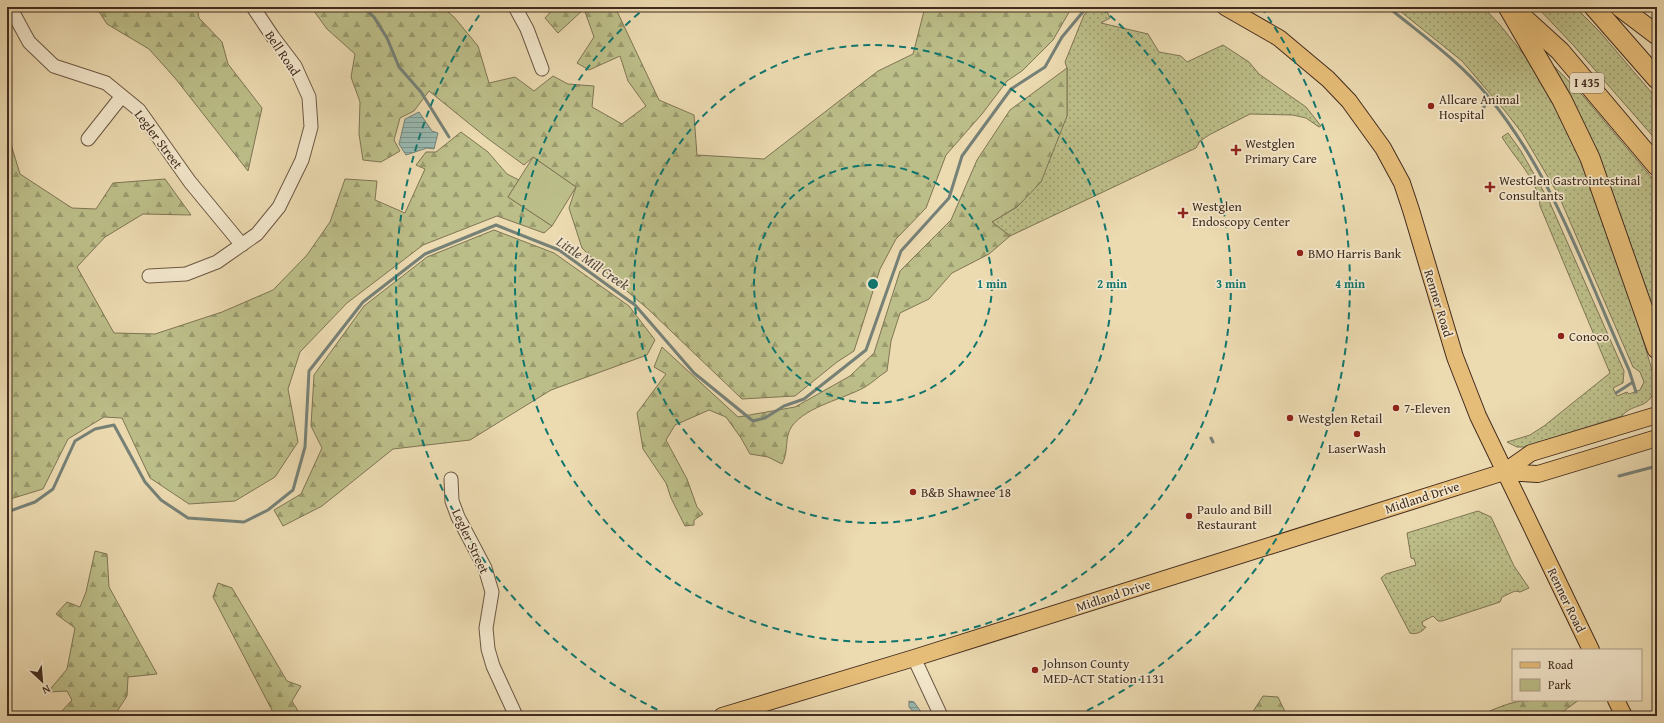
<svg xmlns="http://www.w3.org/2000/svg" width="1664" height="723" viewBox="0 0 1664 723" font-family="'Gentium Book Plus',serif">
<defs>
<pattern id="grass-dots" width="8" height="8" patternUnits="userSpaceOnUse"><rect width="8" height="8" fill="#bcbe89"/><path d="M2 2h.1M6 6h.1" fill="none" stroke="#9a9b6f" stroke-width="1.8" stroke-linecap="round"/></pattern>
<pattern id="forest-firs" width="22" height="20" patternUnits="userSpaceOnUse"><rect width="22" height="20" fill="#bcbe89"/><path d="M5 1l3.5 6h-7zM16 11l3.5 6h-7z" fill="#9a9b6f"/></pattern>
<pattern id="water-rules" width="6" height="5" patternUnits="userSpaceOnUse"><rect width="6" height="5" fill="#99bab2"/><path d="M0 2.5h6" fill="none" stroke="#7e9790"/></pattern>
</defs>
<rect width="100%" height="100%" fill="#ecdab1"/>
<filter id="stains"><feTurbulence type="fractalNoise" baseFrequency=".005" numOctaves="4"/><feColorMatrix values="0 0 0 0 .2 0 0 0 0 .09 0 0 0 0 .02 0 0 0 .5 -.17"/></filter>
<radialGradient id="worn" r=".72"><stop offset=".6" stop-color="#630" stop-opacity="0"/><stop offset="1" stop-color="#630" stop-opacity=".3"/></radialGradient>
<!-- grass -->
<path fill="url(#grass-dots)" stroke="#7f7554" d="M1091,7h14l5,11 -9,5 47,11 11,18 22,4 6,6 36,-17 26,17 10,12 47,33 15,19 -2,1 -13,-9 -13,-3 -43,-1 -41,21 -9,6 -4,7 -186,88 -18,-14 25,-15 50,-91v-48l-2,-6 19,-47z
M1395,7h88l17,18 33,41 44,80 52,148 27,89c-5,29 -22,18 -34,33l-98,31h-7l-10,-5 23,-7 14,-9 66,-53 -70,-167c-2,-27 -25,-47 -38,-69l6,-4 13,18 29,52 74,168 -1,12 -10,5 4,8 10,-4 2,2 11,-4 4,-8 -4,-10 -7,-5 -75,-173 -36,-61 -17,-22 -43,-50z
M1537,7h38l24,24 58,68v42l-83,-95z
M1554,66l30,31 73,87v135l-46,-128 -59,-123z
M1478,511l13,6 23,49 15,22 -9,4 -5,-1 -13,6 -2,5 -58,19h-4l-5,-5 -11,6 1,4 3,1c-4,5 -10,8 -16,6l-29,-55 5,-4 30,-9 -2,-6 -3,-1 -4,-25z"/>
<!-- forest -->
<path fill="url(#forest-firs)" stroke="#7f7554" d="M96,7h101l2,11 23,24 6,22 34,44 -14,63 -73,-93 -26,-29 -42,-25z
M311,7h131l12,10 24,29 11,37 26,-6 19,14 19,-15 15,8 26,2 -2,21 30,17 24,-18 -18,-25 -8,-25 -31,14 -12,-7 17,-26 -10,-28 -26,24 -13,-15 10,-11h60l44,93 35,15 3,40 67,4 114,-88 35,-17 11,-43 -3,-4h151l-19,33 -31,31 -15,10 -25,33 -36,41 -20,53 -30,31 -16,30 -26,82 -17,11 -42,34 -53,3 -94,-90 -33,-28 -33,-33 -13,-40 7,-21 -43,-30 -9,8 -37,-27 -58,-47 -15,20 -14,7 -6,22 6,11 -19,11 -18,-2 -4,-26 1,-32 -9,-25 4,-23 -28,-25z
M1067,68v48l-26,66 -23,24 -26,16 18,14 -21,18 -37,19 -23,26 -29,14 -9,28 -4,30c-8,5 -15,12 -22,16 -21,12 -58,19 -73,39 -8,11 -3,26 -10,38l-14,-7 -18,-3 -9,-16 -15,-21 -17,-7 -34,15 -9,15 21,39 10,28 6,7 -9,6v5l-9,1 -14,-28 -5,-15 -23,-34 -6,-36 29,-39 -12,-7 8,-20 76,70 57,-10 55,-31 24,-23 26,-82 51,-51 26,-60 33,-50z
M7,131l13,43 52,34 24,1 17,-26 52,-4 26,36 -48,-1 -38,23 -28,30 37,66 41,1 67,-22 51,-22 34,-35 23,-33 15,-43 32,2 -2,19 30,13 20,-44 -9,-4 10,-13h10l25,-20 27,20 19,22 12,6 -11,17 44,29 -8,7 -47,-17 -74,29 -76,58 -47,49 -12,37 10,53 -23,35 -40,24 -46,3 -39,-26 -28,-60 -18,-1 -36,22 -25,50 -36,11z
M494,230l60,23 75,53 26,34 -8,15 -96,35 -81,50 -77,9 -71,57 -39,20 -9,-16 27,-16 21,-46 -11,-22 3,-51 50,-69 63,-49z
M95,551l12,3 2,33 48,87 -29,3 -1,19 -13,20h-51l-2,-4 11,-12 -5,-9 -19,1 19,-23 8,-41 -19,-14 11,-12 13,5 6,-15z
M218,583l14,5 55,93 14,5 -9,15 9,15h-26l-62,-119z
M1263,696l15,1 9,19h-41l6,-3z
M1542,700h37l-14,10 -2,6h-23l-21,-5h-14l-10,5h-16c13,-6 30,-14 44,-15 7,-1 12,0 19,-1z"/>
<!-- park -->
<path fill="#bcbe89" stroke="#7f7554" d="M533,157l43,30 -24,39 -44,-29z"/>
<!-- water -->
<path fill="url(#water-rules)" stroke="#768177" d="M419,112l13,19 6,2 -4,16 -7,-1 -21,7 -7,-11 6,-25z
M909,701l5,1 10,14h-7l-8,-9z"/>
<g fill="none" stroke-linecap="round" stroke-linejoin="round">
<!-- stream -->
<path stroke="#768177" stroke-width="3" d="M363,7l11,10 13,21 12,29 22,25 28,45
M1388,7c34,28 71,54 99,88 65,77 101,184 142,275l7,22
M1474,118l7,-5 8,-16
M1616,393l17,-11
M1211,438l2,4
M1619,476l38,-10
M7,512l28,-10 18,-13 22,-48 20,-12 19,-4 31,57 16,18 27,18 56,4 24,-12 25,-20 12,-43 4,-76 54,-69 62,-48 71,-29 63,25 76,55 59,68 59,48 12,-3 19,-12 20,-7 62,-49 35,-99 48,-53 13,-42 49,-67 34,-22 17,-30 25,-30"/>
<!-- minor casing -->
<g stroke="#6c5844" stroke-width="15">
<path id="minor" d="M10,7l19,35 25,24 52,17 33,27 51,72 52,63
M515,7l12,22 15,40
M88,139l34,-43
M149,276l37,-2 31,-12 40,-28 22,-27 23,-47 9,-33 -2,-30 -14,-31 -22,-29 -20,-30
M451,479l1,22 6,16 27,51 7,24 -6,36 2,21 5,17 23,50
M914,658l27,58"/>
</g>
<!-- major casing -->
<g stroke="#422c1f" stroke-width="18">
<path id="major" d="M1225,7l54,31 49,41 21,22 34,47 19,35 9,27 44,147 23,59 113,234
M1504,472l34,2 119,-36
M1616,700l8,16
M722,716l192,-58 590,-186 27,-19 126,-38"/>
</g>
<!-- highway casing -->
<g stroke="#422c1f" stroke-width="21">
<path id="highway" d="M1508,7l54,93 28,58 67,191
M1594,7l63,72
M1620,7l37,28
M1517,12l43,39 97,115"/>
</g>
<!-- minor -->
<use href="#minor" stroke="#f3e7cc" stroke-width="13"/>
<!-- major -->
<use href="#major" stroke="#e6bd78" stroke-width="16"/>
<!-- highway -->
<use href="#highway" stroke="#e6bd78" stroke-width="19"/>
</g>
<!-- distance rings -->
<g fill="none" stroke="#0f766e" stroke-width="2" stroke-dasharray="7 5">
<circle cx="873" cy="284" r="119"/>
<circle cx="873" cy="284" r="239"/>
<path d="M1101 8A358 358 0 1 1 645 8"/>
<path d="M668 715A477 477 0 0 1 485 7M1261 7A477 477 0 0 1 1078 715"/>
</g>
<!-- markers -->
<g fill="#8f2418" stroke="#f3e7cc" stroke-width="1.5">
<circle cx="1431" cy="106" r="4"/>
<path d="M1234 144h4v4h4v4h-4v4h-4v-4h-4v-4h4z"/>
<path d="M1488 181h4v4h4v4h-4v4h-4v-4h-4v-4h4z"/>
<path d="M1181 207h4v4h4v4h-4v4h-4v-4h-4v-4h4z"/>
<circle cx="1300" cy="253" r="4"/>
<circle cx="1561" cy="336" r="4"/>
<circle cx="1396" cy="408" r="4"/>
<circle cx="1290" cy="418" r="4"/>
<circle cx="1357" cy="434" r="4"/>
<circle cx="913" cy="492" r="4"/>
<circle cx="1189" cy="516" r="4"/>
<circle cx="1035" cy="670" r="4"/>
</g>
<g text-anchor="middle" stroke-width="3.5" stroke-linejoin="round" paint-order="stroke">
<!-- shield labels -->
<rect fill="#f3e7cc" stroke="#776453" stroke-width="1" x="1570" y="73" width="34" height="20" rx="3"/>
<g font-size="12" font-weight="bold" fill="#422c1f">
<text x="1587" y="87">I 435</text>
</g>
<!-- street labels -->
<g font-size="13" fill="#422c1f" stroke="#f3e7cc">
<text transform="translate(283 53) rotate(56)" y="5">Bell Road</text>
<text transform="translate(159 139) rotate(53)" y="5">Legler Street</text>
<text transform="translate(1439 303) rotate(73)" y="5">Renner Road</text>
<text transform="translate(1422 497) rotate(-18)" y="5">Midland Drive</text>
<text transform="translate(471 541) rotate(65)" y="5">Legler Street</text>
<text transform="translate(1113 595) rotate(-18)" y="5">Midland Drive</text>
<text transform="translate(1567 600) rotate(64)" y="5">Renner Road</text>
</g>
<!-- poi labels -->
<g font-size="13" fill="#422c1f" stroke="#f3e7cc" text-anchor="start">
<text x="1439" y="104">Allcare Animal<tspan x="1439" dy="15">Hospital</tspan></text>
<text x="1245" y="148">Westglen<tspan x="1245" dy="15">Primary Care</tspan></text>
<text x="1499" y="185">WestGlen Gastrointestinal<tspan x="1499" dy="15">Consultants</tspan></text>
<text x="1192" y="211">Westglen<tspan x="1192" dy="15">Endoscopy Center</tspan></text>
<text x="1308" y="258">BMO Harris Bank</text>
<text x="1569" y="341">Conoco</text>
<text x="1404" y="413">7-Eleven</text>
<text x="1298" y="423">Westglen Retail</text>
<text x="1357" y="453" text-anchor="middle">LaserWash</text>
<text x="921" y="497">B&amp;B Shawnee 18</text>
<text x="1197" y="514">Paulo and Bill<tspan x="1197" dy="15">Restaurant</tspan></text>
<text x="1043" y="668">Johnson County<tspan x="1043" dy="15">MED-ACT Station 1131</tspan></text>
</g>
<!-- water labels -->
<g font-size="14" font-style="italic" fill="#53483c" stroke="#f3e7cc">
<text transform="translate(593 263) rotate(34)" y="5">Little Mill Creek</text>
</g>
</g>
<circle cx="873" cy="284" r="6" fill="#0f766e" stroke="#f3e7cc" stroke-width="2"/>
<g font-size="12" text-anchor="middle" font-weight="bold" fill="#0f766e" stroke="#f3e7cc" stroke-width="3.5" stroke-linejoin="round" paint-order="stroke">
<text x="992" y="288">1 min</text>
<text x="1112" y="288">2 min</text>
<text x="1231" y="288">3 min</text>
<text x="1350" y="288">4 min</text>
</g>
<!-- margin -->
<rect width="1664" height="723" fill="none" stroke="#ecdab1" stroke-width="24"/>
<rect x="8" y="8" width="1648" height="707" fill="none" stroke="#422c1f" stroke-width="2"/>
<rect x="12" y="12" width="1640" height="699" fill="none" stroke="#422c1f"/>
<!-- legend -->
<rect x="1512" y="649" width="130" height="52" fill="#f3e7cc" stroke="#ac9c87"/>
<rect x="1520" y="662" width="20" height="6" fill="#e6bd78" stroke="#ac9c87"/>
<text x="1548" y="669" font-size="12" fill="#422c1f">Road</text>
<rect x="1520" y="679" width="20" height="12" fill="#bcbe89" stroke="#ac9c87"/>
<text x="1548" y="689" font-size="12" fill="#422c1f">Park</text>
<!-- north arrow -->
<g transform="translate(42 681) rotate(154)" stroke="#f3e7cc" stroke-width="3" paint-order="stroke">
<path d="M0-3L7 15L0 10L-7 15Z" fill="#422c1f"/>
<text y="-6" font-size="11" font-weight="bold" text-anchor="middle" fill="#422c1f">N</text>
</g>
<rect width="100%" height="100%" filter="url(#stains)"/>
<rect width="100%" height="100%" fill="url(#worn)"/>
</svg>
